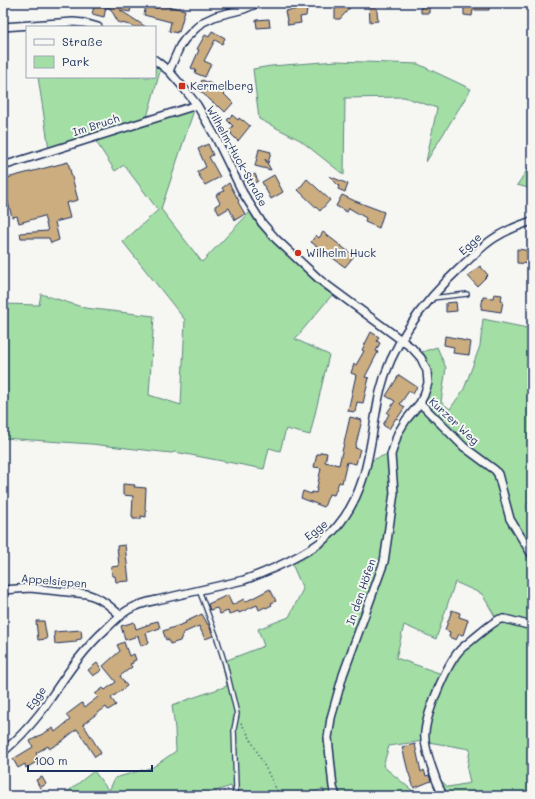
<svg xmlns="http://www.w3.org/2000/svg" width="535" height="799" viewBox="0 0 535 799" font-family="Mali,sans-serif">
<rect width="100%" height="100%" fill="#f6f6f2"/>
<filter id="ink" filterUnits="userSpaceOnUse"><feTurbulence type="fractalNoise" baseFrequency=".025" numOctaves="2"/><feDisplacementMap in="SourceGraphic" scale="8" xChannelSelector="R" yChannelSelector="G"/><feConvolveMatrix kernelMatrix="1 2 1 2 8 2 1 2 1" color-interpolation-filters="sRGB"/></filter>
<g filter="url(#ink)">
<!-- green -->
<path fill="#a3dea4" stroke="#5f8681" d="M337,61l81,3 53,25 -45,73 11,-54 -33,-11 -59,1 -1,77 -44,-35 -41,-21 -6,-50 18,-3z
M155,63l6,5 -14,49 -98,32 -11,-72h117z
M194,110l-33,99 41,53 48,-50 9,15 14,15 45,42 14,11 -37,44 34,16 -19,80 -24,-6 -6,22 -11,-3 -5,21 -89,-17 -4,1 -80,-9 -88,-6v-134l36,1 2,-11 44,14 69,8 -5,79 32,10 4,-85 -62,-78 35,-32 -34,-45 -9,6 -20,-31 37,-12z
M532,163v26l-15,-4z
M483,319l49,10v165l-6,13 6,6v34l-1,2 -19,-30 -16,-43 12,45 24,40v62l-36,-5 -14,-24 -27,-12 -19,57 -32,-14 -8,33 46,16 -19,67 -34,5 -6,20 31,26 2,4h-90l-3,-7 -19,7h-52l-1,-4 -13,-2h-6l-1,-4 -30,10h-139l32,-25 15,20 6,-13 38,-11 23,-16 -1,-22 -3,-24 55,-19 -5,-24 42,-16 -6,-17 31,-12 14,-28 -11,-25 32,-19 22,-23 12,-20 10,-26 4,-16 16,-6 21,-32 15,-19 7,-20v-11l-5,-15 -4,-5 15,-5 9,21 -5,34 9,7 14,-20 16,-43z
M500,621l32,7v168h-85l-10,-19 11,10 22,-4 -3,-14 3,-20 -42,-7 -2,-10 6,-20 15,-35 8,-16 7,-10z"/>
<!-- building -->
<path fill="#ccad80" stroke="#1b2f5e" d="M95,3h37l-2,9 -10,-2 26,17h-13l-3,-2 -13,-3v-2l-7,-12 -4,-1 -2,10 -12,-3z
M335,3h19l-14,16h-5z
M369,3h7l2,18 -8,1z
M421,3h8v10h-8z
M464,3h25v7h-16l-1,6 -8,-1z
M159,4l26,6 -6,22 -2,-1v2l-8,-2 2,-9 -27,-7 2,-10 12,3z
M307,8l-1,8 -6,1 1,6 -13,2 -3,-14z
M269,19l1,8 -13,1 -1,-8z
M212,31l13,7 -3,6 -7,-4 -11,21 7,3 -6,13 -10,-4 1,-3 -5,-2 8,-18 -2,-1 8,-14 4,2z
M202,80l17,7 -1,1 15,15 -8,9 -6,-6 -1,1 -18,-16 -2,-1z
M232,115l6,5 1,-2 4,3v-1l7,6 -12,15 -7,-7 1,-1 -3,-2 4,-5 -6,-6z
M208,144l5,11 -4,2 11,20 -15,8 -8,-13 9,-5 -8,-18z
M259,149l12,3 -3,11 -3,-4 6,11 -16,-4z
M68,162l10,38 -12,3 4,15 -15,4 4,18 -8,3 -2,-5h-28l-1,-5 28,-2 -4,-15 -25,7 -2,-7 -5,1 -9,-33v-5z
M255,174l3,7 -10,6 -4,-7z
M274,175l9,17 -12,7 -9,-17z
M329,176l19,8 -3,8 -7,-3 1,-3z
M307,179l23,21 -10,11 -22,-21z
M229,183l10,18 -1,1 7,12 -10,6 -6,-12 -10,6 -4,-8 5,-3 -4,-8 8,-4 -2,-3z
M342,195l13,6 29,11 -5,16 -14,-6 1,-4 -17,-10 -2,4 -11,-6z
M323,232l31,24 -9,11 -34,-25 5,-7 3,3z
M517,249l15,2v13l-15,-1z
M480,266l8,9 -11,11 -9,-10z
M494,294l8,1 -1,5 2,1 -2,11 -20,-3 2,-12 10,1z
M456,302l1,9 -11,1v-9z
M371,332l8,5 -2,4 3,2 -4,8 2,1 -13,25 4,1 -6,25 -6,-1 -2,10 -7,-1 8,-36 -5,-2 3,-9 2,1 8,-14 -2,-1z
M445,336l16,3v1l10,2 -2,13 -16,-2 1,-6 -10,-2z
M399,375l18,12 -4,7 -4,-3 -9,13 5,3 -8,12 -1,-1 -7,11 -6,-4 6,-11 -2,-1 8,-12 -9,-5z
M350,417l12,3 -7,28 5,1 -4,15 -9,-2 -5,21 -3,-1 -5,13 -5,-1 -5,13 -23,-9 2,-7 8,3 1,-2 4,1 5,-25 -7,-1 3,-13h3l1,-2 6,1 -2,9 14,3z
M123,484l12,1 -1,2 12,1 -1,21 1,1v7l-5,-1v3h-8v-3h-1l1,-20 -10,-1z
M125,545l4,36 -13,1 -1,-6h-3l-1,-9 8,-1 -2,-20z
M270,589l6,12 -5,2 1,2 -6,3 -1,-1 -6,3 -2,-5 -18,8 -1,-2 -9,4 -1,-4 -8,3 -3,-6 -7,2 -2,-6 20,-9 4,10 12,-6 1,3z
M452,610l8,3 -1,4 9,3 -5,15 -4,-1 -3,6 -7,-3 1,-5 -5,-2z
M202,614l6,11h1l4,11 -8,3 -6,-13 -16,7 -3,8 -10,3 -2,-5 -2,1 -3,-9 23,-8 -1,-1z
M36,621h8l3,18 -9,1z
M158,621l2,7 -14,5 3,10 -8,3 -3,-10 -13,4 -4,-14 13,-4 2,7 14,-5v-1z
M81,630l1,8h-1v1l-5,1v2l-21,2 -1,-12z
M124,642l5,14 5,-2 2,6 -3,1v2l-3,1 2,3 -12,9 7,10 -16,12 5,7 -8,5 -2,-3 -23,17 10,16 8,13 -6,4 -18,-28 -16,13 -12,7 -1,-3 -12,7 4,7 -14,8 -1,-4 -7,4 -5,-9 20,-12 -3,-6 23,-13 2,4 15,-12 -4,-5 16,-12 3,4 13,-10 -3,-3 8,-6 2,2 11,-8 -13,-16 17,-15 -3,-6z
M97,663l5,7 -9,6 -5,-6z
M415,744l6,28 3,-2 2,6 3,-1 2,6 -17,7 -6,-17 -6,-24z
M42,777l4,7 -6,4 -4,-8z"/>
<g fill="none" stroke-linecap="round" stroke-linejoin="round">
<!-- service casing -->
<g stroke="#1b2f5e" stroke-width="6">
<path id="service" d="M432,298l35,-4
M199,590l17,45 9,29 12,50 -3,15 2,58 -2,9"/>
</g>
<!-- minor casing -->
<g stroke="#1b2f5e" stroke-width="10">
<path id="minor" d="M258,3l-14,6 -28,7 -13,6 -7,6 -11,11 -5,7 -11,25 13,15 15,19 19,33 27,55 19,30 14,16 44,41 92,68 9,10 6,13 1,12 -4,12 -4,8 -14,17 -8,13 -7,22 3,38 -10,69 -41,113 -12,43 -3,20 5,49 3,9
M3,27l70,-5 11,1 14,4
M155,60l14,11
M3,166l194,-61
M420,403l44,44 31,23 3,4 12,45 22,36
M3,590l27,-2 57,6c14,4 23,12 34,22
M3,752c14,-12 27,-26 38,-40 21,-30 38,-59 66,-84 7,-7 13,-13 21,-18 9,-5 19,-8 29,-10l87,-20c20,-7 38,-15 56,-25 13,-7 26,-15 36,-27 35,-41 33,-87 44,-136 12,-51 46,-93 84,-128 10,-9 20,-20 32,-27 11,-7 24,-12 36,-16
M443,796c-7,-15 -20,-49 -18,-64 2,-20 21,-66 34,-81 4,-5 10,-8 14,-12 9,-7 17,-15 27,-20h5l27,7"/>
</g>
<!-- path -->
<path stroke="#1b2f5e" stroke-width="1.5" stroke-dasharray="1 3" stroke-linecap="butt" d="M241,723l8,13 31,60
M208,796l22,-7"/>
<!-- service -->
<use href="#service" stroke="#f6f6f2" stroke-width="3.5"/>
<!-- minor -->
<use href="#minor" stroke="#f6f6f2" stroke-width="7"/>
</g>
</g>
<!-- markers -->
<g fill="#c8321e" stroke="#f6f6f2" stroke-width="1.5">
<rect x="178" y="82" width="8" height="8" rx="2"/>
<circle cx="298" cy="253" r="4"/>
</g>
<g text-anchor="middle" stroke-width="4" stroke-linejoin="round" paint-order="stroke">
<!-- poi labels -->
<g font-size="11" fill="#1b2f5e" stroke="#f6f6f2" text-anchor="start">
<text x="190" y="90">Kermelberg</text>
<text x="306" y="257">Wilhelm Huck</text>
</g>
<!-- street labels -->
<g font-size="11" fill="#1b2f5e" stroke="#f6f6f2">
<text transform="translate(96 125) rotate(-18)" y="4">Im Bruch</text>
<text transform="translate(237 156) rotate(61)" y="4">Wilhelm-Huck-Straße</text>
<text transform="translate(470 244) rotate(-42)" y="4">Egge</text>
<text transform="translate(454 421) rotate(43)" y="4">Kurzer Weg</text>
<text transform="translate(316 530) rotate(-38)" y="4">Egge</text>
<text transform="translate(54 581) rotate(5)" y="4">Appelsiepen</text>
<text transform="translate(361 592) rotate(-71)" y="4">In den Höfen</text>
<text transform="translate(36 698) rotate(-54)" y="4">Egge</text>
</g>
</g>
<!-- margin -->
<rect width="535" height="799" fill="none" stroke="#f6f6f2" stroke-width="16"/>
<rect x="8" y="8" width="519" height="783" fill="none" stroke="#1b2f5e" stroke-width="1.5" filter="url(#ink)"/>
<!-- legend -->
<rect x="26" y="26" width="130" height="52" fill="#f6f6f2" stroke="#9ea6b7"/>
<rect x="34" y="39" width="20" height="6" fill="#f6f6f2" stroke="#9ea6b7"/>
<text x="62" y="46" font-size="12" fill="#1b2f5e">Straße</text>
<rect x="34" y="56" width="20" height="12" fill="#a3dea4" stroke="#9ea6b7"/>
<text x="62" y="66" font-size="12" fill="#1b2f5e">Park</text>
<!-- scale -->
<path d="M28 765v6h124v-6" fill="none" stroke="#1b2f5e" stroke-width="2"/>
<text x="34" y="765" font-size="12" fill="#1b2f5e" stroke="#f6f6f2" stroke-width="3" paint-order="stroke">100 m</text>
</svg>
